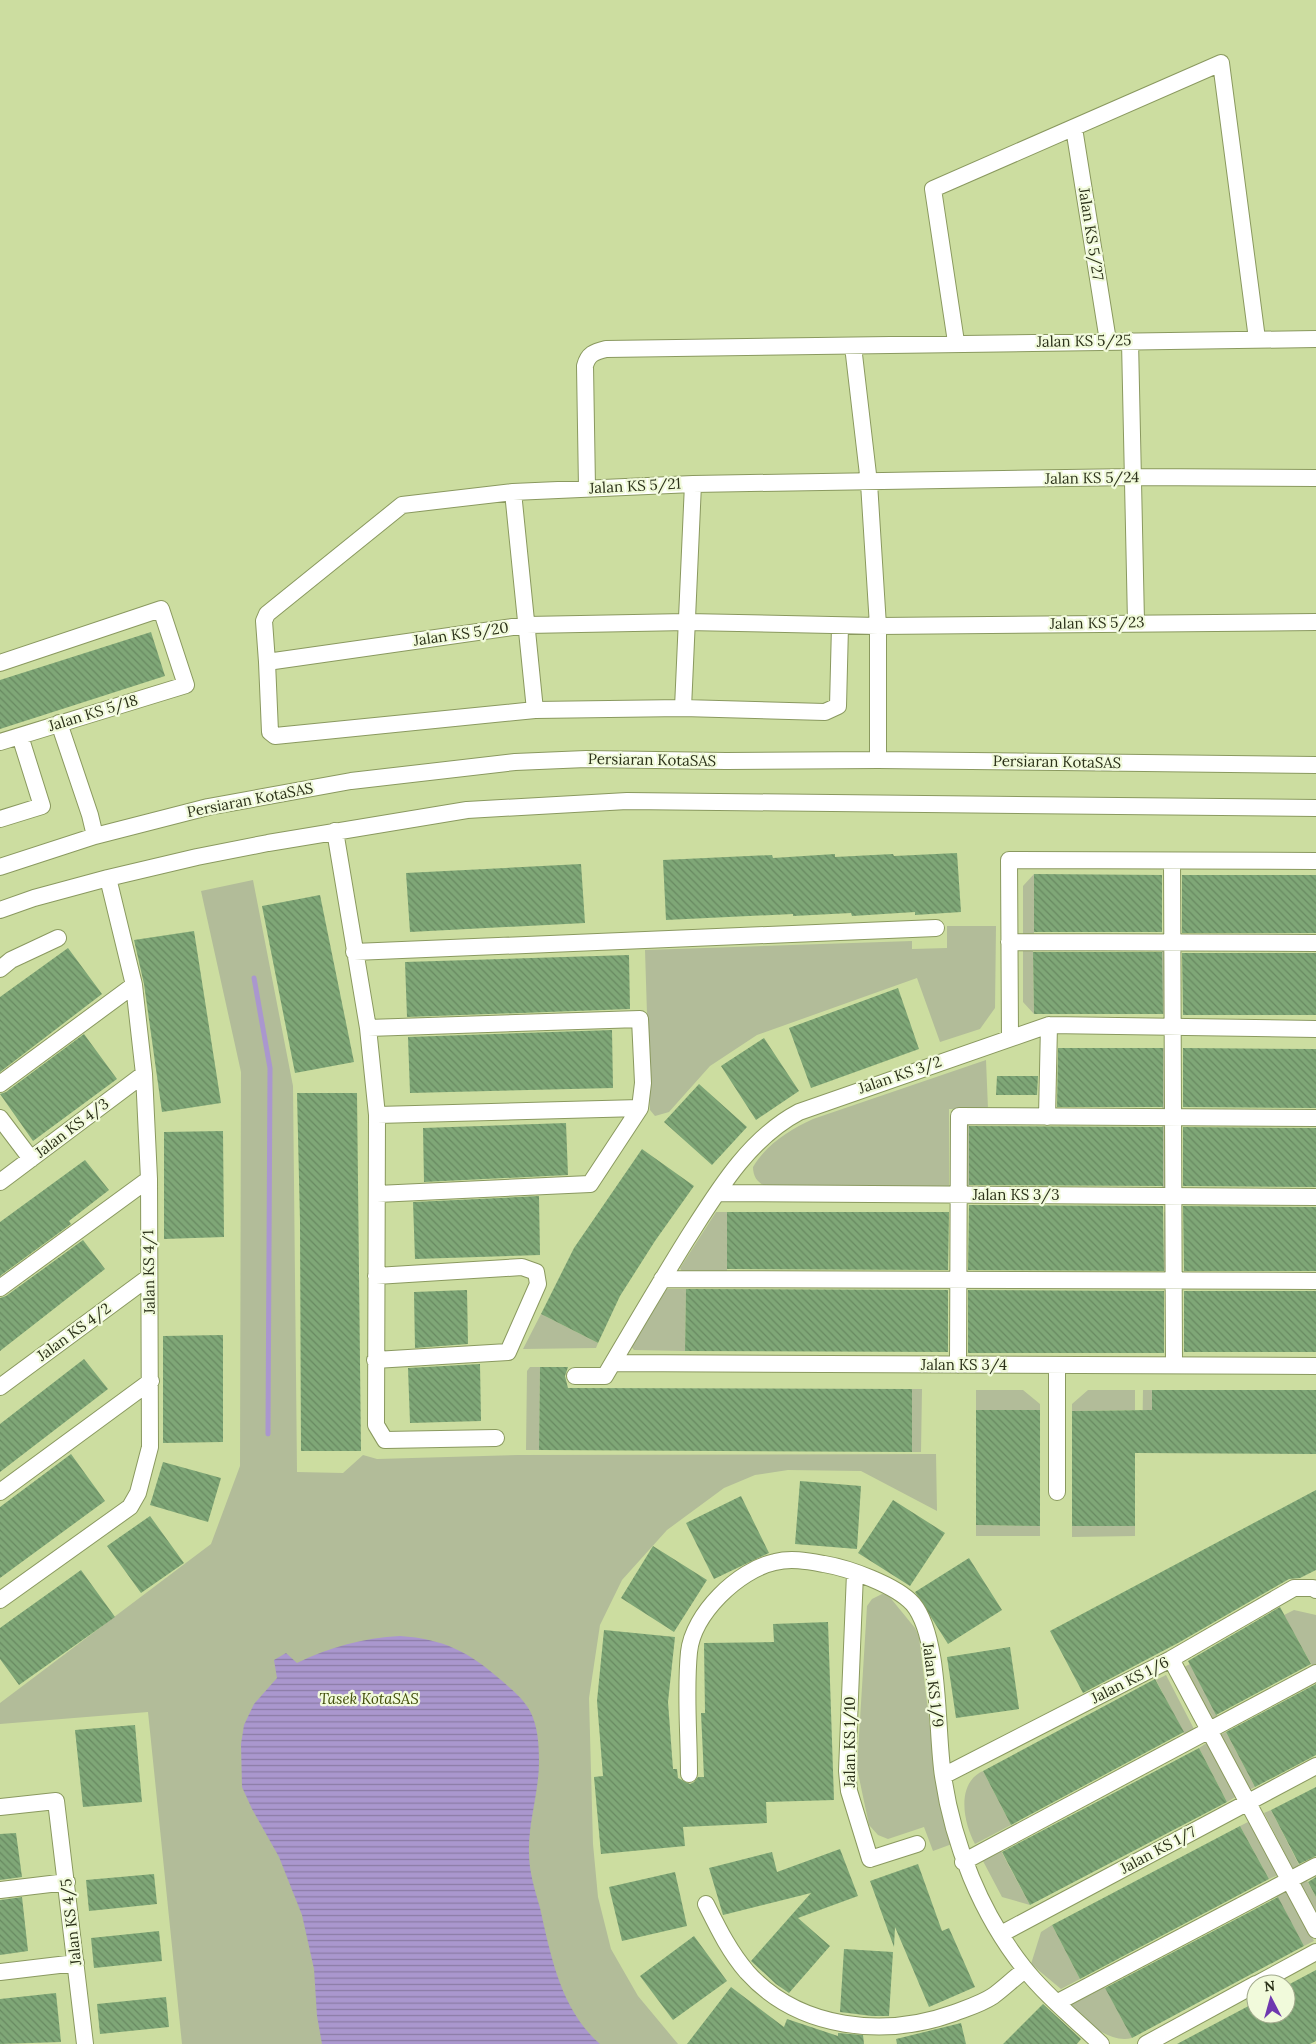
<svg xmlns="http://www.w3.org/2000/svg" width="1316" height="2044" viewBox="0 0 1316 2044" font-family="Lora,serif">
<defs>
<pattern id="water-rules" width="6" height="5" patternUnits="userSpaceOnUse" patternTransform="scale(1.25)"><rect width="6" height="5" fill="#aa97ce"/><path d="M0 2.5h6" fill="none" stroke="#8b7ca6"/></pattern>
<pattern id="building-back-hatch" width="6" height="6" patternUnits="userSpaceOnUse" patternTransform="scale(1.25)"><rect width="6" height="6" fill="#7fa777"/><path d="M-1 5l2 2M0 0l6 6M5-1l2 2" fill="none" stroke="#688961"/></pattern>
</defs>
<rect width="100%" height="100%" fill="#ccdda0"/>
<!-- green -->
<path fill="#b2bc99" d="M1034,874v63h-11v-51z
M253,880l40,206 4,386 46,1 20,-18 14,4 141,-4 418,-1 1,57 -76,-40 -73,-1 -33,5 -31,13 -57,42 -45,50 -22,45 -11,73 4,146 5,53 13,52 27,47 40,48h-496l-34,-332 -148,12v-21l211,-159 29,-78 1,-394 -40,-181z
M947,926h49l-1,82 -15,21 -40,13 -23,-64 -160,57 -47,31 -41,46 -14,4 -5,-6 -5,-160 267,-9v8l35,-1z
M1023,951h10l1,63 -11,-12z
M1162,951h6l-1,63h-5z
M1162,1048h5v63h-5z
M986,1060l2,49h-39v79l-181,-1c-9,-3 -15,-9 -15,-20 14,-23 36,-37 60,-48z
M964,1125h5v63h-5z
M1162,1125h5v63h-5z
M716,1212h11v63l-44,-1 -3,-6z
M1164,1212h5v63h-5z
M667,1289h19l-1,62 -51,-1 -4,-5z
M541,1314l57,29 -2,5 -73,1z
M530,1367h10l-1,83h-13l1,-79z
M912,1389h10l-1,63h-9z
M976,1390h47l17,14v6h-64z
M1088,1390h47v20l-63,1v-7z
M1143,1390h9v63h-10z
M976,1525l64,1v10h-64z
M1072,1526h63v10l-63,1z
M882,1594l6,1 27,33 4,9 16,131 17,76 -19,7 -9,-24 -36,12 -10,-4 -9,-10 -12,-57 10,-162 5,-7z
M1294,1610l22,5v53l-2,1 -30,-54z
M1190,1664l29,55 -7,4 -28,-56z
M1166,1675l28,54 -10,5 -28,-54z
M1226,1732l29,55 -6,3 -29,-55z
M1208,1742l29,54 -10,6 -28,-54z
M983,1771l28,54 -36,19c-12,-22 -19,-61 8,-73z
M1271,1810l28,55 -6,4 -29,-56z
M1250,1821l28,54 -9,4 -29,-53z
M1001,1851l29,54 -28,-8 -19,-36z
M1305,1877l11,20v15l-17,-32z
M1286,1888l28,53 -10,5 -29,-53z
M1052,1925l28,54 -19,10 -30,-25 10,-32z
M1103,1984l29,54c-25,6 -50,-20 -65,-35z"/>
<!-- water -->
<path fill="url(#water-rules)" d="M400,1636c44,3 69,16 101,44 11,10 22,18 29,31 8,15 9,34 9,51 0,30 -11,61 -10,91 0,19 6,37 11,55 11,49 21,102 60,136h-278l-5,-28 -3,-47 -12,-54 -23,-58 -27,-48 -10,-22 -1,-43 3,-19 10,-21 23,-26 -3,-18 12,-7 11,10c33,-16 66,-25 103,-27z"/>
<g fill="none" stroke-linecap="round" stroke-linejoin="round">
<!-- stream -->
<path stroke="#aa97ce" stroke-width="5" d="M254,978l16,90 -2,366"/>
</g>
<!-- building -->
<path fill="url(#building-back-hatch)" d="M151,632l14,44 -165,53v-49z
M957,853l4,59 -46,3v-3l-63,4 -1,-3 -58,3v-2l-127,6 -3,-60 109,-5 1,3 62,-4v3l58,-3 1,2z
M581,864l4,59 -175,9 -4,-59z
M1034,874l128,1v57h-128z
M1182,875h134v58h-134z
M320,895l34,167 -59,11 -33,-167z
M194,931l27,172 -59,9 -18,-128 -10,-44z
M68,948l34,46 -102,78v-75z
M1033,952h129l1,62h-129z
M1182,953h134v62h-133z
M629,955l1,54 -223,8 -2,-55z
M898,988l21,61 -108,39 -22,-60z
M612,1030l1,58 -203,5 -2,-56z
M84,1034l33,45 -84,62 -33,-47 6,-2z
M764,1038l35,53 -43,29 -35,-54z
M1058,1048h105v59h-106z
M1183,1048l133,1v59l-133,-1z
M997,1076h41l-1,19h-41z
M699,1084l48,43 -35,38 -48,-43z
M297,1093h60l4,358h-60l-1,-229z
M566,1123l2,52 -144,7 -1,-54z
M969,1126l194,1v59l-194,-1z
M1183,1127l133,1v59l-133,-1z
M223,1131l1,106 -60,2v-107z
M642,1149l52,37 -39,55 -35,55 -22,47 -57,-29 33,-66z
M85,1160l24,30 -40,31 2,3 -71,52v-54z
M539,1196l1,59 -125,4 -2,-57z
M969,1205l194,1 1,65 -196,-1z
M1183,1206l133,1v64h-132z
M727,1212h222l-1,58 -221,-1z
M83,1240l22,29 -105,82v-53l6,-2z
M686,1289l262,1v62l-263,-1z
M467,1290l1,54 -53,4 -1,-56z
M968,1290l196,1v62h-196z
M1184,1291h132v61h-132z
M223,1335v107l-60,1v-107z
M84,1359l24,30 -108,83v-48z
M480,1364l1,57 -71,2 -2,-55z
M540,1367h28l-3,9 3,12 344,1v63l-373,-2z
M1152,1390h164v64l-181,-1v73h-63v-115l80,-1z
M976,1410h64v116l-64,-1z
M71,1454l34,47 -105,77v-71z
M163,1462l58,16 -13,44 -58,-17z
M800,1481l61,5 -4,63 -62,-5z
M1316,1490v80l-16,8 -11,1 -111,64 -95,50 -33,-62z
M741,1496l28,57 -55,26 -28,-56z
M893,1500l52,33 -35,53 -52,-33z
M150,1516l34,47 -43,30 -34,-47z
M653,1546l54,34 -33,52 -53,-34z
M969,1558l33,52 -54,34 -33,-52z
M81,1570l34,47 -96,68 -19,-26v-31z
M1280,1607l31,57 -95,51 -28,-54z
M828,1622l6,178 -68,2 1,21 -84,4 2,19 -84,8 -7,-77 9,-1 -6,-75 7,-71 71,7 -7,65 5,67h4l1,9 12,6 4,-2 4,-5h6l-3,-64h4l-1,-70 70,-1 -1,-18z
M1010,1647l9,62 -63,9 -9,-61z
M1155,1679l29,53 -173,93 -28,-54z
M1316,1684v71l-61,32 -29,-55z
M135,1725l7,77 -59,5 -8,-77z
M1199,1748l28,54 -197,103 -28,-53z
M1316,1787v69l-17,8 -28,-54z
M1240,1826l29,53 -189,100 -28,-54z
M16,1833l6,44 -22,3v-46z
M840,1849l18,47 -60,22 32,28 -41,47 -13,-9 -25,-23 60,-68 -88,22 -14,-47 63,-16 5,20z
M918,1864l24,67 7,-3 26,59 -46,20 -34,-80 -1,20 -24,-66z
M675,1872l12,54 -65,15 -13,-54z
M154,1874l3,30 -68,7 -3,-31z
M1316,1877v20l-8,-15z
M22,1897l6,54 -28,4v-55z
M1278,1897l26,49 -172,92 -27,-50z
M159,1931l3,30 -68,7 -3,-30z
M694,1936l33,45 -54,39 -33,-44z
M844,1949l49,3 -4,64h-17l-32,-4z
M1316,1970v71l-6,3h-133l79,-42v12h30v-28z
M731,1987l53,40 3,-8 51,17v-3l25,2 1,9h-177z
M56,1993l5,49 -61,2v-45z
M166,1997l3,30 -69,7 -3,-30z
M1043,2004l38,35 -4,5h-74z
M961,2023l5,21h-69l-1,-5z"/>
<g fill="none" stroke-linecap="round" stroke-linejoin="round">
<!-- minor casing -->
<g stroke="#8a995f" stroke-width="18">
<path id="minor" d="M1074,128l34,213
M1130,341l6,281
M956,342l-23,-153 288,-126 36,276
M853,346l16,137 9,143v134
M1316,478l-183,-1 -440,7 -180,8 -111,13 -135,109 -3,7 3,41 260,-37 160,-3 191,4 438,-4
M587,488l-2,-122c3,-12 9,-14 21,-17l710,-10
M513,492l22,218
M267,662l3,70 5,4 260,-26 148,-2 142,4 13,-6 2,-80
M0,663l161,-54 25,76 -186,57
M683,708l10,-224
M59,723l31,92 5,21
M0,819l42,-13 -22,-70
M335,831l33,197 9,87 -1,310 9,15 111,-2
M1172,861l2,504
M0,867l95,-31 113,-29 143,-26 164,-19 71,-3 140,2 152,-1 438,5
M0,910l34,-12 74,-20 89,-21 71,-14 199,-33 160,-9 689,7
M1009,942l307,1
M354,952l582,-24
M0,969l11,-9 47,-22
M368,1028l272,-9 3,64 -3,25 -50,76 -213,10
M1010,1037l-1,-177 307,1
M0,1084l134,-99
M377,1115l263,-7
M1047,1117l2,-92
M0,1118l31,41
M0,1182l144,-108
M717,1193l599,4
M662,1279l654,2
M0,1288l149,-109
M375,1360l133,-8 30,-68 -2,-12 -14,-5 -146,9
M613,1363l703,3
M958,1365l1,-249 357,2
M1057,1365v127
M575,1376h30c27,-46 54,-92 82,-137 30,-47 61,-100 112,-127l250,-87 267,4
M0,1387l149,-110
M0,1492l151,-111
M855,1573l-8,198 2,20 21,68 47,-15
M0,1600l130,-93 8,-14 12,-46 -1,-268 -5,-105 -10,-89 -26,-107
M1171,1659l145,271
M689,1774c0,-40 -4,-82 0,-122 4,-38 49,-82 86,-90 16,-4 32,-1 49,2 24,4 72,21 89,40 28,34 23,128 30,172 10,68 38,138 81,192 22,28 52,52 77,76
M943,1776l228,-117 123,-71h19l3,2
M0,1807l56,-6 29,243
M963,1862l353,-189
M0,1890l67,-8
M706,1904c12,24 23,47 41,68 52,58 138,66 207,41 13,-5 27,-9 39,-17 11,-8 21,-18 32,-26
M1001,1934l315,-168
M0,1972l76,-9
M1257,1984l59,-32
M1058,2002l258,-136
M1146,2044l110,-60"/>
</g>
<!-- minor -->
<use href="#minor" stroke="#fff" stroke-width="16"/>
</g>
<g text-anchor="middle" stroke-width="4.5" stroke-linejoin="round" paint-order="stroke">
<!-- street labels -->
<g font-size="15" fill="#2b3119" stroke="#f1fadb">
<text transform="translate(1091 234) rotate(81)" y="5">Jalan KS 5/27</text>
<text transform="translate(1084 341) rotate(-1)" y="5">Jalan KS 5/25</text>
<text transform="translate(1092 478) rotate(-1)" y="5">Jalan KS 5/24</text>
<text transform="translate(635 486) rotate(-3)" y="5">Jalan KS 5/21</text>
<text transform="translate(1097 623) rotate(-1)" y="5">Jalan KS 5/23</text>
<text transform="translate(461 634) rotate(-8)" y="5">Jalan KS 5/20</text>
<text transform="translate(93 713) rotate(-17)" y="5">Jalan KS 5/18</text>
<text transform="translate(652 760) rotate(1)" y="5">Persiaran KotaSAS</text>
<text transform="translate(1057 762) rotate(1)" y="5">Persiaran KotaSAS</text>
<text transform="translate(250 800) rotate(-11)" y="5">Persiaran KotaSAS</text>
<text transform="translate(900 1075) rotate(-19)" y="5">Jalan KS 3/2</text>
<text transform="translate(72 1128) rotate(-37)" y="5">Jalan KS 4/3</text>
<text x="1016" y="1200">Jalan KS 3/3</text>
<text transform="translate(149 1272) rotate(-91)" y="5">Jalan KS 4/1</text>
<text transform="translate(74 1332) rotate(-36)" y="5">Jalan KS 4/2</text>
<text x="964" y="1370">Jalan KS 3/4</text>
<text transform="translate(1130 1680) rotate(-27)" y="5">Jalan KS 1/6</text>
<text transform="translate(933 1685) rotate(83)" y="5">Jalan KS 1/9</text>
<text transform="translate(850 1742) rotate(-90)" y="5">Jalan KS 1/10</text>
<text transform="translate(1158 1850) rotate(-28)" y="5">Jalan KS 1/7</text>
<text transform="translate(71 1922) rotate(-97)" y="5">Jalan KS 4/5</text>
</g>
<!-- park labels -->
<g font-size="15" font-style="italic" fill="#414e09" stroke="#f1fadb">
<text x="369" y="1704">Tasek KotaSAS</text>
</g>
</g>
<!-- north arrow -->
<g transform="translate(1271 1999) rotate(354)"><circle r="24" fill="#f1fadb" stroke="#a2aa8d"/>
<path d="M0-4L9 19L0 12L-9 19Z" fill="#6e38af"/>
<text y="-8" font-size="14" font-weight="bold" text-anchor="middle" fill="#2b3119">N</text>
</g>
</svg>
